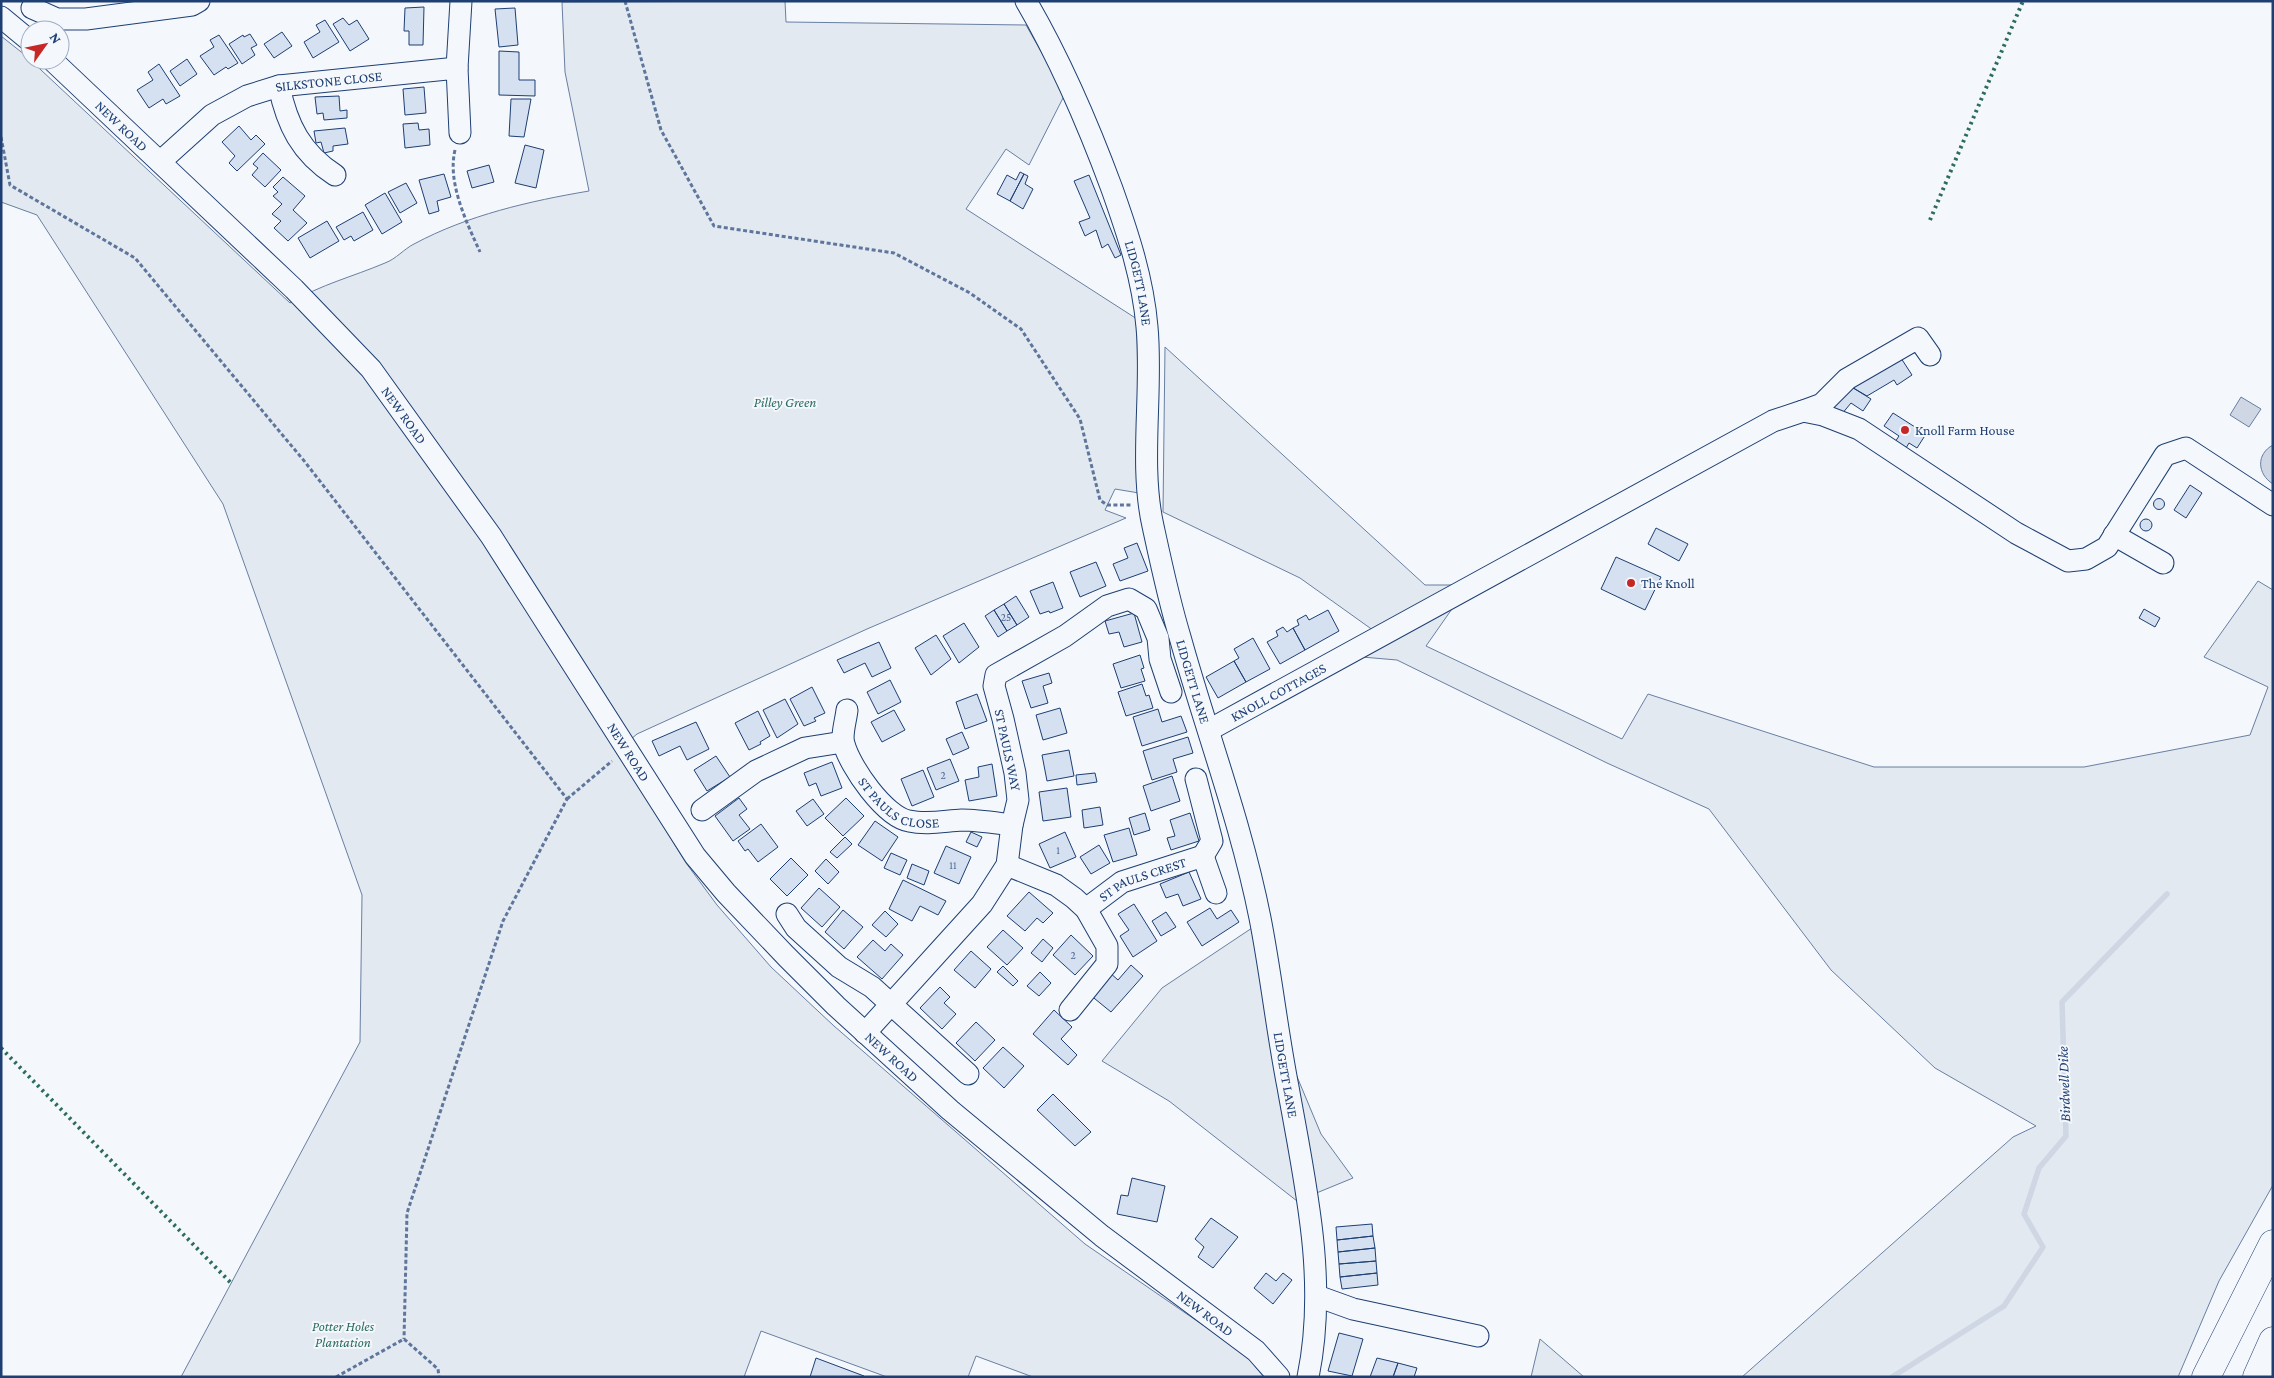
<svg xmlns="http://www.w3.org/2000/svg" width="2274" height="1378" viewBox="0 0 2274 1378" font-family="'Crimson Pro',serif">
<rect width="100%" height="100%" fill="#f4f7fb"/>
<!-- green -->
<path fill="#e3e9f0" stroke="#687fa3" d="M785,1l1,21 240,3 39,69 -36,71 -23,-16 -40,60 171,110 2,174 -24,-4 -10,21 21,8 -259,111 -230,105 -20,17 69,112 31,42 54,62 63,59 251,218 160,110 19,23h-231l-57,-21 -8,21h-81l-126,-46 -17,46h-563l179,-335 2,-147 -139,-391 -186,-289 -36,-13v-166l24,19 265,248c32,-19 62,-26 95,-40 11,-4 19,-14 29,-19 54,-29 116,-43 175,-53l-24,-119 -3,-70z
M1165,347l260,238h32l-3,21 -28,40 196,93 26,-45 226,73h210l166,-32 18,-48 -64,-30 54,-76 15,9v595l-54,96 -41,96h-436l271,-240 23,-11 -101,-58 -104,-98 -122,-161 -102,-46 -210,-103 -35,-3 22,-16 -14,-13 -70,-50 -137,-66z
M1252,928l41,139 28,67 32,44 -56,23 -128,-100 -67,-40 60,-73z
M1540,1339l44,38h-53z"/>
<!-- water -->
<path fill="#cfd7e4" stroke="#687fa3" d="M2241,397l20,12 -12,18 -19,-12z
M2273,445v39c-16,-10 -17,-30 0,-39z"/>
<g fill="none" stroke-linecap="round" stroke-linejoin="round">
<!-- stream -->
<path stroke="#cfd7e4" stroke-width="5.5" d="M1892,1377l112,-71 39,-59 -19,-33 15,-46 27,-32 -4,-134 105,-108"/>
</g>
<!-- building -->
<path fill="#d5e0f0" stroke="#1d3f73" d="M424,7l-1,38h-14v-14h-5l1,-23z
M515,8l3,37 -19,2 -4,-38z
M343,18l6,7 8,-5 12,19 -19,12 -17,-27z
M325,20l14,22 -26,16 -9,-16 16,-10 -4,-7z
M282,32l10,14 -18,12 -10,-14z
M250,34l7,11 -6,3 4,7 -13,9 -13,-20 14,-9 1,2z
M219,35l19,28 -10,6 -2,-2 -12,8 -14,-19 14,-9 -4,-7z
M499,51l20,1v28h16v16l-36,-1z
M187,59l10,15 -17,12 -10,-15z
M159,64l21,32 -14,8 -3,-5 -14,9 -12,-18 16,-10 -5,-8z
M424,87l2,26 -21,2 -2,-26z
M339,96l1,15 7,-1v8l-23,2 -1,-7 -6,1 -2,-17z
M511,99h20l-7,38 -15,-1z
M418,123l1,7 10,-1 1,16 -25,3 -2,-24z
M239,126l12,14 5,-5 9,9 -28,27 -8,-8 6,-7 -13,-14z
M345,128l3,16 -15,2v5l-9,2 -3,-11 -5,1 -2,-12z
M525,145l19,5 -8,38 -21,-5z
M263,153l18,17 -16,17 -13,-12 6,-7 -5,-4z
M489,165l5,17 -22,6 -5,-17z
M1020,172l4,2 -14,27 -13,-7 10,-19 9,5z
M444,174l7,23 -14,4 2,10 -10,3 -10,-34z
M1024,174l4,2 -3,8 8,5 -10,20 -13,-8z
M1089,175l32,80 -6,3 -7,-14 -6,4 -6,-18 -11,6 -6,-14 11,-4 -16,-37z
M283,177l22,19 -12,14 14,13 -19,18 -14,-13 7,-7 -9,-7 10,-10 -9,-8 5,-4 -5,-5z
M406,183l11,20 -17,10 -12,-21z
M385,193l17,29 -20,12 -17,-29z
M363,212l10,18 -19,11 -3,-5 -7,4 -8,-13z
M327,221l12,20 -29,17 -12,-20z
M1899,355l13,20 -15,10 -3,-5 -27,16 -17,-10z
M1850,386l21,13 -8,12 -12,-8 -10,12 -15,-6z
M1893,413l33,21 -9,14 -8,-5 -3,5 -11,-6 4,-6 -15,-10z
M2190,485l12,8 -16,25 -12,-8z
M2153.5 504a5.5 5.5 0 1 1 11 0a5.5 5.5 0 1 1-11 0Z
M2140 525a6 6 0 1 1 12 0a6 6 0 1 1-12 0Z
M1656,528l32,16 -9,17 -31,-17z
M1137,543l11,28 -28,10 -7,-17 15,-6 -4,-10z
M1616,557l45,20 -16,33 -44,-21z
M1096,562l10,24 -26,11 -10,-25z
M1053,582l10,26 -13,5 -1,-2 -9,3 -10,-23z
M1016,596l13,21 -12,8 -13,-21z
M1004,604l13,21 -10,6 -13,-21z
M2144,609l16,9 -5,9 -16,-9z
M994,610l13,21 -9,6 -13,-21z
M1328,610l11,21 -34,19 -12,-22 6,-3 -2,-5 9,-5 3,5z
M1134,613l8,29 -18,5 -5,-15 -10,2 -4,-13z
M964,623l15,24 -20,16 -16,-27z
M1283,627l4,5 6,-4 12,22 -25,14 -13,-22 11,-6 -2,-5z
M936,635l15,24 -20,16 -16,-27z
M1253,638l17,31 -24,13 -12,-21 5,-3 -5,-9z
M879,642l12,26 -19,9 -7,-14 -21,10 -7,-13z
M1140,655l4,13 -3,1 4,12 -24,7 -8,-24z
M1234,661l12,21 -28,16 -12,-21z
M1049,673l3,10 -9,3 5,17 -17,5 -9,-27z
M890,680l11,22 -23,12 -11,-22z
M1142,684l4,12 3,-1 4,13 -27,8 -8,-24z
M812,687l13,26 -11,5 2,3 -12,5 -14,-27z
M977,694l10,27 -22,8 -9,-27z
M785,699l13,25 -21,14 -14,-28z
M1060,708l7,25 -24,7 -7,-25z
M1158,709l4,13 19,-6 6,16 -45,14 -9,-29z
M894,710l11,20 -23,12 -11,-20z
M758,711l12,25 -10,6 1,2 -12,6 -14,-27z
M696,722l13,27 -22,11 -7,-14 -21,10 -7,-15z
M962,732l7,16 -16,7 -7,-16z
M1188,737l5,16 -20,6 4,13 -25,8 -9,-29z
M1069,750l5,26 -27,5 -5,-26z
M716,756l14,21 -23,14 -13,-21z
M950,759l9,22 -23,9 -9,-22z
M832,762l10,26 -21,8 -5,-13 -7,3 -5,-13z
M992,764l5,32 -28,5 -4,-21 14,-3 -1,-10z
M923,770l11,27 -22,9 -11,-27z
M1095,773l2,9 -20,3 -1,-10z
M1172,776l8,25 -29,10 -8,-25z
M1067,788l4,29 -28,4 -4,-29z
M739,798l8,11 -8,6 11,14 -17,12 -18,-25z
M846,798l18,18 -21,20 -18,-18z
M813,799l11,15 -17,12 -11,-15z
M1100,807l3,18 -19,3 -2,-18z
M1145,813l5,17 -16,5 -5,-17z
M1190,813l9,28 -28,9 -4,-12 8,-2 -5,-16z
M875,821l23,16 -16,24 -24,-16z
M761,824l17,23 -20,15 -10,-13 -3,2 -7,-10z
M1129,828l8,27 -24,7 -9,-27z
M971,832l11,5 -5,10 -11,-5z
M1065,832l11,25 -26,11 -11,-24z
M845,837l7,7 -15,14 -7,-6z
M1099,845l11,18 -19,11 -11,-17z
M946,846l25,11 -12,27 -25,-11z
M891,853l16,7 -7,15 -16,-7z
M791,858l17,17 -21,21 -17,-17z
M826,859l13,13 -11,12 -13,-13z
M912,864l17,7 -5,14 -17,-7z
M1189,872l12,27 -18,7 -5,-12 -12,4 -6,-14z
M903,880l43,21 -8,14 -18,-9 -8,15 -23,-12z
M819,888l21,19 -18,20 -21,-19z
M1029,892l24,21 -10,10 -6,-5 -12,13 -18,-15z
M1134,904l23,37 -24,16 -13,-21 9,-6 -11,-16z
M1210,908l7,11 14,-9 8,12 -37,24 -15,-24z
M843,910l20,17 -19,22 -19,-17z
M885,911l13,13 -12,13 -14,-12z
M1166,912l10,15 -15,9 -9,-15z
M1003,930l20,18 -16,17 -20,-18z
M1071,935l22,21 -18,19 -22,-20z
M1043,939l10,9 -11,14 -11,-9z
M873,940l12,11 6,-7 12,11 -21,24 -25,-22z
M971,951l20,18 -16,19 -21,-18z
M1131,965l12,11 -32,36 -22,-18 20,-22 9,8z
M1003,966l15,15 -5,5 -16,-14z
M1040,972l11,11 -12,13 -12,-10z
M940,987l10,10 -6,6 12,11 -14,15 -22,-21z
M1054,1010l18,17 -11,12 16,16 -9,10 -35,-31z
M976,1022l19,18 -20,21 -19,-18z
M1003,1047l21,19 -20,22 -21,-20z
M1053,1094l38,38 -16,14 -38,-36z
M1132,1178l33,8 -8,36 -40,-8 4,-19 7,1z
M1211,1218l27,19 -25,31 -15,-11 6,-10 -9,-8z
M1372,1224l1,12 -36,4 -1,-13z
M1373,1236l2,12 -37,4 -1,-12z
M1375,1248l1,13 -37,3 -1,-12z
M1376,1261l1,12 -37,4 -1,-13z
M1266,1273l10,8 7,-8 9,7 -19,24 -19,-16z
M1377,1273l1,12 -36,4 -2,-12z
M1339,1333l24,6 -11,37 -24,-5z
M816,1358l48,18v1h-54z
M1377,1358l21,5 -5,14h-23z
M1398,1363l19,5 -3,9h-21z"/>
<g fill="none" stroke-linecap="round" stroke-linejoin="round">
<!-- minor casing -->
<g stroke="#1d3f73" stroke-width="23">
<g id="minor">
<path id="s1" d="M1026,1c35,60 62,123 86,188 16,45 31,90 35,138 6,63 -8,137 6,199 8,37 16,75 27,111 26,94 61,185 80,281 11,56 17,113 28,169 17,96 40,193 20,290"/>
<path d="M32,8l25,11h29l106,-14 7,-4"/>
<path d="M1,17l29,24"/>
<path id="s2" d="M52,60l242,229 77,80 120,167 204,320 31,37 60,63 50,50 114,104 152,126 154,115 23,26"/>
<path d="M457,68l4,-67"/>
<path d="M279,86c8,39 22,67 56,89"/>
<path id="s3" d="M161,161l51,-46 35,-19 32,-10 178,-18 3,65"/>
<path d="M1803,411l19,-7 25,-25 71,-41 12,17"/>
<path d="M2114,535l49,28"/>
<path id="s4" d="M847,710c-1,10 -6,25 -3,34 6,23 41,73 65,77 18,4 35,0 53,-1 16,0 34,3 50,5"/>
<path id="s5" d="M1209,730l564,-309 30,-10 20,4 36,14 157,104 52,28 18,-2 21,-12 58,-92 21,-7 87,57"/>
<path d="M1196,779l16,62 -9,15"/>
<path d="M702,810l54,-39 49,-23 38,-6"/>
<path d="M1007,865l49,20 18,13 12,11 21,37v18l-37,46"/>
<path id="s6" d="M1086,909l36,-27 81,-26 13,37"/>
<path d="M787,914l9,14 43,39 33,20 96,87"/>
<path d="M865,1033l117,-129 25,-39 5,-40 6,-25 -3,-27 -12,-54 -9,-33 2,-11 69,-39 42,-30 22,-7 17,10 12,29 2,21 11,33"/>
<path d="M1317,1296l36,13 125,27"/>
</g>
</g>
<!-- highway casing -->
<g stroke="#1d3f73" stroke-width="29">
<path id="highway" d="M2206,1377l67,-133
M2257,1377l16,-36"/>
</g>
<!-- path -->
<path stroke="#5e769c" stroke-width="3" stroke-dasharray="4 2.5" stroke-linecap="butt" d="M625,1l36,129 53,96 180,27 76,40 51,36 59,90 20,81 7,5h24
M1,137l9,48 125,73 170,204 262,337 -64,122 -96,292 -3,126
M455,150c-8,33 12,73 25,102
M567,799l45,-38
M336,1377l68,-38 34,30 1,8"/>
<!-- minor -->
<use href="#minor" stroke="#f4f7fb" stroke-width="21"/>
<!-- highway -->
<use href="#highway" stroke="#f4f7fb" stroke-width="28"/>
<!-- hedge -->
<path stroke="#2c6c60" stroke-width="4" stroke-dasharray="2.5 4" stroke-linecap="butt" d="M1930,220l93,-219
M1,1048l230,235"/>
</g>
<!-- markers -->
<g fill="#c62828" stroke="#f4f7fb" stroke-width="2">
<circle cx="1905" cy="430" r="5"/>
<circle cx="1631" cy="583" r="5"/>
</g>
<g text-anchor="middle" stroke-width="4" stroke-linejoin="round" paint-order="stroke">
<!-- number labels -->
<g font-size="11" fill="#4b6792">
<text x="1006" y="621">25</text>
<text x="943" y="779">2</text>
<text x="1058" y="854">1</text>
<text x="953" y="869">11</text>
<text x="1073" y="959">2</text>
</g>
<!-- street labels -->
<g font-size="14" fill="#1d3f73" stroke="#f4f7fb">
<text dy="5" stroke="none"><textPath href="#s3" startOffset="192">SILKSTONE CLOSE</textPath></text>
<text dy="5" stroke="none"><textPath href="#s2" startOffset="96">NEW ROAD</textPath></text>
<text dy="5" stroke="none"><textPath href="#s1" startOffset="305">LIDGETT LANE</textPath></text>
<text dy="5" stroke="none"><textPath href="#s2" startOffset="501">NEW ROAD</textPath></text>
<text dy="5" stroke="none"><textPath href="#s1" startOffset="710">LIDGETT LANE</textPath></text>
<text dy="5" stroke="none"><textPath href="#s5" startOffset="79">KNOLL COTTAGES</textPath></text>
<text transform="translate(1008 750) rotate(78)" y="5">ST PAULS WAY</text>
<text dy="5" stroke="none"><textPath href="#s2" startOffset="906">NEW ROAD</textPath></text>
<text dy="5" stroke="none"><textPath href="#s4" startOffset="121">ST PAULS CLOSE</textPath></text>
<text dy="5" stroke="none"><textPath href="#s6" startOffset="65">ST PAULS CREST</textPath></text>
<text dy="5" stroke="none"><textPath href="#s2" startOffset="1311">NEW ROAD</textPath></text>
<text dy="5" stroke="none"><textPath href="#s1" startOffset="1115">LIDGETT LANE</textPath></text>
<text dy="5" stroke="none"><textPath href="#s2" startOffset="1716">NEW ROAD</textPath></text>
</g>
<!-- park labels -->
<g font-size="14" font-style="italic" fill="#2c6c60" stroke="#f4f7fb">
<text x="785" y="407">Pilley Green</text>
<text x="343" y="1331">Potter Holes<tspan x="343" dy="16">Plantation</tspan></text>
</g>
<!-- poi labels -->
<g font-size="14" fill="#1d3f73" stroke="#f4f7fb" text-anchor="start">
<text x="1915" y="435">Knoll Farm House</text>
<text x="1641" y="588">The Knoll</text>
</g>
<!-- water labels -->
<g font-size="15" font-style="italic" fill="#1d3f73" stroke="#f4f7fb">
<text transform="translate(2064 1084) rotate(-92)" y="5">Birdwell Dike</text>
</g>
</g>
<!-- border -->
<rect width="2274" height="1378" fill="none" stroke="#1d3f73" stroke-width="5"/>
<!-- north arrow -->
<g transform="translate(45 45) rotate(57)"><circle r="24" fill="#f4f7fb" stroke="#9eadc5"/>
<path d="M0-4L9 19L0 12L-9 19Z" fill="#c62828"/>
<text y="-8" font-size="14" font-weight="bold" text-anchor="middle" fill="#1d3f73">N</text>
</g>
</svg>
